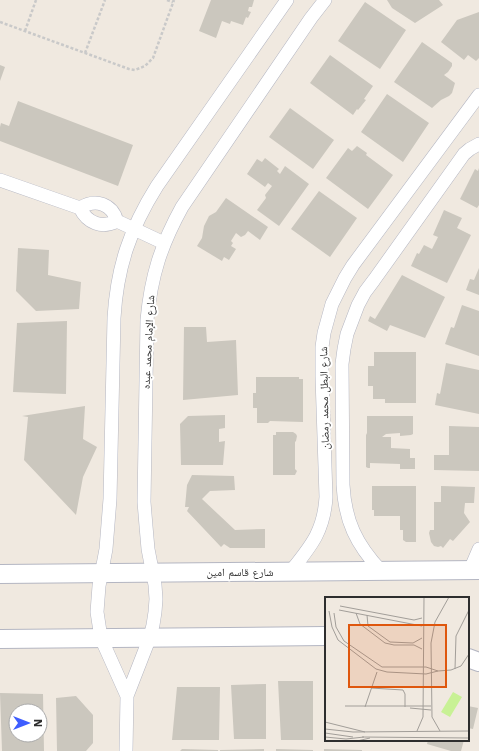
<svg xmlns="http://www.w3.org/2000/svg" width="479" height="751" viewBox="0 0 479 751" font-family="'Work Sans','Noto Naskh Arabic',sans-serif">
<rect width="100%" height="100%" fill="#f0e9e0"/>
<!-- building -->
<path fill="#cbc7be" fill-rule="evenodd" d="M211,0h43l-2,7h-3l-1,4 3,1 -3,6 -2,-1 -3,8 -12,-4 -1,3 -8,-3 -6,17 -17,-7z
M387,0h52l4,5 -28,18 -23,-15z
M365,2l41,28 -26,39 -42,-28z
M479,12v46l-3,3 -8,-6 -4,5 -23,-18 16,-22z
M422,42l30,21v3l-4,6 -4,3 11,8 -3,10 -3,3 -8,4 -9,8 -38,-26z
M330,55l43,31 -9,13 2,1 -8,10 -1,-1 -4,6 -43,-32z
M0,65l5,2 -5,14z
M387,94l42,29 -26,39 -42,-30z
M18,101l115,44 -15,41 -118,-45v-14l1,-4 8,3z
M290,108l44,32 -21,29 -44,-32z
M357,146l10,7 -1,2 27,20 -25,34 -42,-31 22,-30 4,3z
M265,158l14,11 -2,2 3,3 5,-8 24,18 -30,42 -22,-16 9,-12 -1,-3 7,-9 -4,-3 -3,4 -18,-13 10,-15 5,3z
M479,168v37l-2,3 -17,-9 15,-30 3,2z
M319,191l38,27 -27,39 -39,-28z
M226,198l42,29 -8,13 -12,-9 -3,4 -4,2 -5,-4 -5,8 2,2 -2,3 5,3 -7,11 -5,-3 -2,4 -25,-15 5,-8 2,-12 5,-10 7,-4z
M444,210l18,8 -5,10 14,7 -24,48 -36,-17 6,-13 2,1 5,-9 8,4 6,-12 -5,-2z
M18,248l31,2 -1,25 33,7 -2,27 -43,2 -20,-20z
M479,268v27l-13,-5 4,-11 4,1z
M402,275l43,22 -20,41 -35,-13 -3,6 -19,-10 2,-5 5,3z
M462,305l17,6v45l-34,-12 6,-17 3,1z
M67,321l-1,73 -53,-2 4,-69z
M184,327h22l1,15 29,-2 2,55 -55,5z
M374,352h42v51h-31v-4h-12v-13h-5v-20h6z
M446,363l33,7v44l-44,-9 2,-12 3,1z
M256,377h43v2h4v43l-33,-1 -2,2h-11v-15h-4v-15h3z
M85,406l-2,33 14,8 -14,30 -7,38 -52,-55 4,-43 -6,-1z
M225,415v13l-6,1v13l6,-1 -2,24h-42l-1,-41 8,-8z
M367,416h46v18l-2,1 -11,1v-3l-14,1 -4,3h9v11l19,1v9h5v11h-15v-5l-30,-1v5h-2l-2,-1v-32l1,-2z
M449,426l30,1v44l-45,-1v-15h15z
M276,432h17l3,2 1,2 -1,5 -1,1v27l2,2 -2,4h-22v-40h3z
M192,475l42,1 1,14 -25,1 -8,8 33,31 30,-1v19h-35l-6,-4 -3,3 -34,-36 2,-4h-4l2,-22z
M372,486h44v56h-10l-3,-2v-10h-3v-14h-26v-6h-2z
M441,486l34,1 -1,16h-9l-1,10 6,9 -17,19 -3,-2 -7,9 -2,-2 -3,1 -4,-1 -3,-4 -2,-9 1,-3h4v-28h7z
M278,681h35v59h-32z
M266,684v55h-32l-3,-54z
M177,687h43l-1,53h-47z
M0,693l43,1 1,57h-42zM16,711h24v24h-24z
M76,696l17,19v28l-7,8h-29l-1,-53z
M468,706l10,2 -5,21 -5,-1z
M428,740h36l-3,11h-10l-24,-7z
M182,749l36,1v1h-38z
M264,749v2h-44v-1z
M276,749l37,1v1h-37z
M324,749l38,1v1h-38z"/>
<g fill="none" stroke-linecap="round" stroke-linejoin="round">
<!-- minor casing -->
<g stroke="#b4b6c2" stroke-width="14">
<path id="minor" d="M0,180l80,28c7,15 22,21 37,13
M80,208c16,-10 32,-4 37,13l47,22
M470,570l9,-21
M291,571c20,-25 33,-40 35,-74l-4,-120v-30l2,-14 8,-29 13,-26 8,-13 126,-170
M381,571c-25,-27 -36,-50 -38,-86l-1,-121 2,-15 3,-15 11,-29 7,-13 9,-12 90,-126 6,-5 9,-5
M127,696l-26,-58 -4,-26 2,-26 7,-37 4,-50 4,-181c3,-51 16,-89 43,-132l130,-186
M126,751l1,-55 23,-59 3,-12 2,-13 1,-13 -1,-14 -7,-36 -2,-23 -2,-24 3,-182c4,-44 14,-75 35,-113l129,-189 14,-18"/>
</g>
<!-- secondary casing -->
<g stroke="#b4b6c2" stroke-width="20">
<path id="secondary" d="M0,574l479,-4
M0,639l326,-3
M468,658l11,4"/>
</g>
<!-- path -->
<path stroke="#c9c9c9" stroke-width="2.5" stroke-dasharray="3 2" stroke-linecap="butt" d="M167,0l6,2
M0,22l129,47 6,1 10,-4 8,-8 21,-58
M25,31l11,-31
M85,53l20,-53"/>
<!-- minor -->
<use href="#minor" stroke="#fff" stroke-width="13"/>
<!-- secondary -->
<use href="#secondary" stroke="#fff" stroke-width="18"/>
</g>
<g text-anchor="middle" stroke-width="4" stroke-linejoin="round" paint-order="stroke">
<!-- street labels -->
<g font-size="11" fill="#2e2e2e" stroke="#fff">
<text transform="translate(148 342) rotate(-87)" y="4">شارع الإمام محمد عبده</text>
<text transform="translate(324 398) rotate(-91)" y="4">شارع البطل محمد رمضان</text>
<text x="240" y="576">شارع قاسم امين</text>
</g>
</g>
<!-- overview -->
<g transform="translate(325 597)">
<rect width="144" height="144" fill="#f0e9e0"/>
<path d="M128,95l9,5 -12,20 -9,-5z" fill="#c8f195"/>
<path fill="none" stroke="#a29e99" stroke-width="1" d="M15,9l74,14 8,-2M14,13l83,16M4,14l3,16 6,13 38,29 11,3 39,2 12,-3M9,16l2,14 8,14 38,26h44l12,4 13,-1 10,-4 8,-12M31,16l4,11 25,19 9,2h20l8,4M42,18l1,11 22,16 23,1 9,-5M130,72l1,-33 13,-26M46,91l32,2 2,4v13M20,109h86M40,110l12,-35M85,111l21,2M0,125l40,10M0,132l28,3 116,-1M92,134l6,-14 1,-120M115,134l-8,-14 -1,-74 4,-21 14,-25M0,136l28,4M0,140l21,2 18,-2M37,140l107,1M32,144l13,-3"/>
<path fill="#df570e" fill-opacity="0.15" stroke="#df570e" stroke-width="2" d="M24,28h97v62h-97z"/>
<rect width="144" height="144" fill="none" stroke="#2e2e2e" stroke-width="2"/>
</g>
<!-- north arrow -->
<g transform="translate(28 723) rotate(90)"><circle r="19" fill="#ffffff" stroke="#ababab"/>
<path d="M0-3L7 15L0 10L-7 15Z" fill="#3e5dff"/>
<text y="-6" font-size="11" font-weight="bold" text-anchor="middle" fill="#2e2e2e">N</text>
</g>
</svg>
